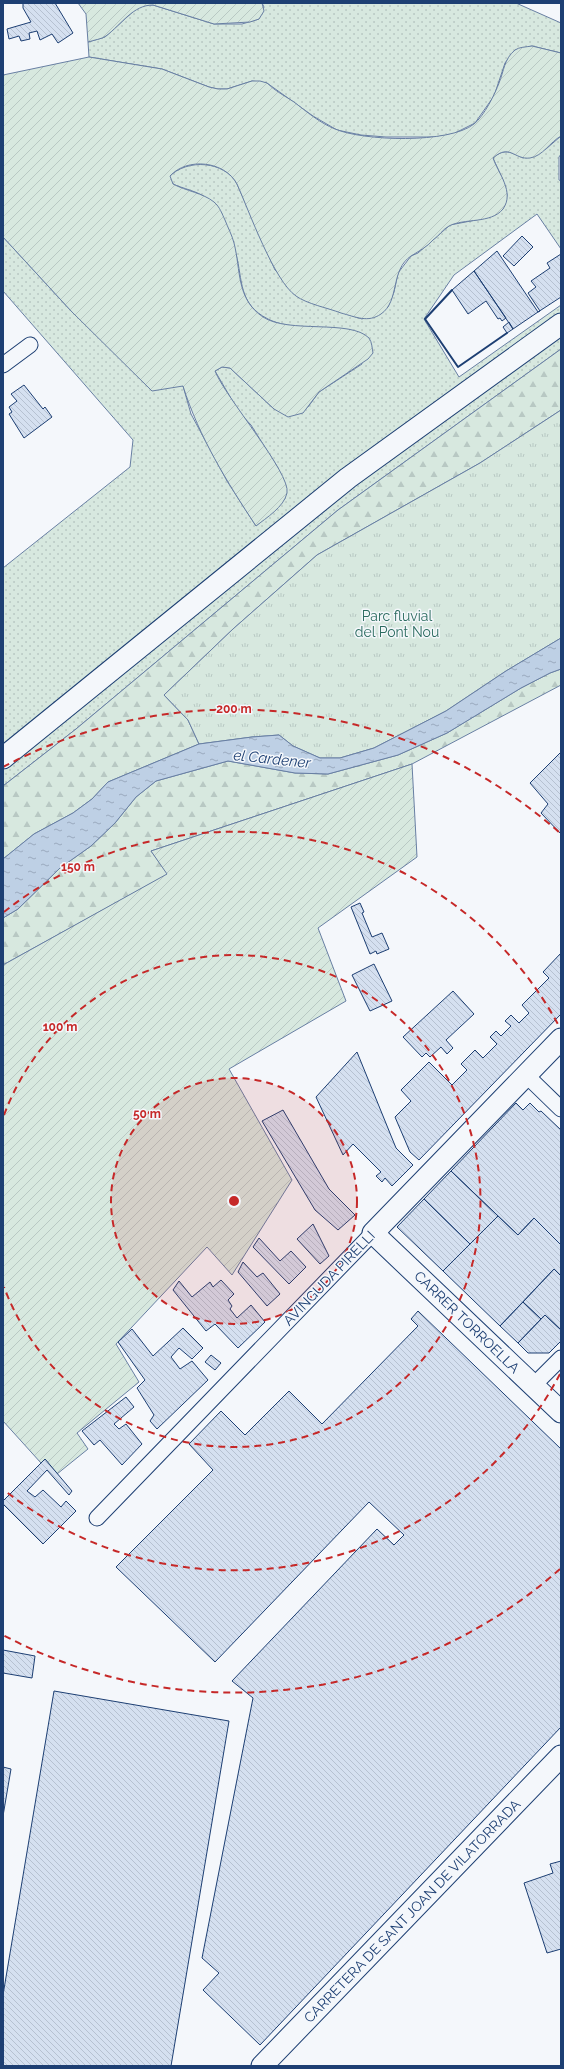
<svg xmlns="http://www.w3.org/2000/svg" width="564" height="2069" viewBox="0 0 564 2069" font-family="Raleway,sans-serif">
<defs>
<pattern id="grass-dots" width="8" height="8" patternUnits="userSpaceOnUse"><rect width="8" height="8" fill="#d7e8df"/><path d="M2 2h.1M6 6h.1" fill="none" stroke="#b8c8c3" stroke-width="1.8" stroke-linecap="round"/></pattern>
<pattern id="forest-firs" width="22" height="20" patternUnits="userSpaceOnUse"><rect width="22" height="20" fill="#d7e8df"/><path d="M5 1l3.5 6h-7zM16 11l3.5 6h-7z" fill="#b8c8c3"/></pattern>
<pattern id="park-tufts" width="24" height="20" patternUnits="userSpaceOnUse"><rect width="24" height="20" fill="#d7e8df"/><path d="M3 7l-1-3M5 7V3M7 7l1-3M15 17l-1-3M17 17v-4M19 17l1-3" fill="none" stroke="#b8c8c3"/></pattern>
<pattern id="garden-furrows" width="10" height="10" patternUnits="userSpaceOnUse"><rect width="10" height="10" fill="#d7e8df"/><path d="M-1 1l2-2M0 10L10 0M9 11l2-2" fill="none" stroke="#b8c8c3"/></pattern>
<pattern id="water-ripples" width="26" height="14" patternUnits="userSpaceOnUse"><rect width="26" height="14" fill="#bed0e5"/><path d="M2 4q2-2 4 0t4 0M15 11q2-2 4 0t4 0" fill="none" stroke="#9aaabe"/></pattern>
<pattern id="building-back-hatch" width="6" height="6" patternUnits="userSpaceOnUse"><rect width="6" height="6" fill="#d5e0f0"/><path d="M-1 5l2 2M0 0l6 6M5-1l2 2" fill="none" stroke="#b6c1d1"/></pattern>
</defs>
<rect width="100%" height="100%" fill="#f4f7fb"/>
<!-- grass -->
<path fill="url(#grass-dots)" stroke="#687fa3" d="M262,3h254l45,20v30l-29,-7 -17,4 -10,13 -11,33 -19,27 -22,11 -17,3h-50l-25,-2 -24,-5 -24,-14 -46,-33 -15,-2 -25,8h-9l-9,-2 -47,-18 -73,-12 -1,-15 17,-5 31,-28 7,-4h10l61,19h28l17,-5 5,-12z
M561,136v18l-2,3v23l2,1v68l-24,-35 -83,61 -30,44 35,58 102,-72v44l-223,161 -262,219 -73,57v-218l127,-101 3,-27 -130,-149v-54l69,75 111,74 8,28 36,67 29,45 29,-27 -7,-31 -27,-43 -12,-13 -24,-41 7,-4 8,1 44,41 34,-2 11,-15 43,-28 -7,-33c-26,-4 -66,-1 -87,-12 -30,-15 -25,-39 -32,-65 -2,-6 -26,-52 -30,-56 -6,-6 -25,-10 -33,-14l-4,-7c18,-19 56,-16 68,7l38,86 31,31 56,18 26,-12 6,-15 4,-19 13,-17 7,-3 32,-28 31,-6 15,-5 7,-5 4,-14 -4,-15 -10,-22c11,-10 18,-6 30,0l23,-9z"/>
<!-- forest -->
<path fill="url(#forest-firs)" stroke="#687fa3" d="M561,349v61l-81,53 -163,92 -84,74 -69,66 24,25 11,24 -91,38 -16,17 -19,14 -39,21 -31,25v-73l73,-57 262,-219z
M561,669v16l-149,79 -261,87 17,23 -165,91v-47l15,-9 42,-41 31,-22 24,-23 21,-26 20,-16 72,-20 67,12 33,1 70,-19 49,-22 74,-45 29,-15z"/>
<!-- park -->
<path fill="url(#park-tufts)" stroke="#687fa3" d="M561,410v228l-55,33 -60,40 -72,37 -34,10h-20l-27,-12 -14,-11 -27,2 -53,7 -11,-24 -24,-25 69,-66 84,-74 163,-92z"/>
<!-- garden -->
<path fill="url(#garden-furrows)" stroke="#687fa3" d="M78,3h184l2,8 -5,8 -9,3 -36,2 -61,-19c-20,0 -31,19 -47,31 -4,3 -12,4 -18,6l-2,-28z
M532,46l29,7v83c-11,6 -18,20 -31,22 -16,2 -20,-15 -37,0 5,15 22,34 10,51 -12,15 -39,9 -54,17 -6,3 -10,10 -16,14 -6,7 -14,11 -22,16 -21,14 -11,45 -30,58 -13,9 -25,3 -40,-1 -13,-5 -34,-9 -45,-17 -22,-15 -47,-85 -59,-112 -12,-23 -50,-27 -67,-8l3,8c13,7 30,9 41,18 6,5 8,12 11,18 3,8 7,15 9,23 7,27 2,56 29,74 26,17 87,2 106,21 3,4 3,10 4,15l-5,6 -49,33 -16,21 -15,4 -14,-8 -44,-41 -8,-1 -7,4c10,26 76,102 72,122 -3,14 -21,25 -31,33 -29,-44 -57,-89 -73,-140l-31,5 -80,-79 -69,-75v-162l86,-18 73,12 47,18 9,2h9l25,-8h8l7,2c8,8 18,13 27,19 13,10 26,21 41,27 28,12 114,15 139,-5 10,-8 21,-30 25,-41 5,-12 5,-24 16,-33 4,-3 11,-3 17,-4z
M412,764l5,93 -99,71 28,73 -117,68 63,111 -60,95 -25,-28 -91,97 23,38 -62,51 11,16 -31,25 -12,-15 -4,4 -38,-42v-456l164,-91 -16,-23z"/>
<!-- water -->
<path fill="url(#water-ripples)" stroke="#687fa3" d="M561,638v31l-11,4 -29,15 -74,45 -49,22 -70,19 -33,-1 -67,-12 -72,20 -20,16 -21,26 -24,23 -31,22 -42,41 -15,9v-59l31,-25 39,-21 19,-14 16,-17 91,-38 53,-7 27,-2 14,11 27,12h20l34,-10 72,-37 60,-40z"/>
<!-- building -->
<path fill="url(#building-back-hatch)" stroke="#1d3f73" d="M23,3h32l18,30 -15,10 -6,-9 -12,6 -3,-9 -8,2 1,6 -9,2 -2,-5 -10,3 -2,-10 24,-7 -8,-14z
M522,236l11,11 -19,19 -11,-10z
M497,251l41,61 -25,17 -39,-58z
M561,254v43l-23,15 2,-1 -12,-18 8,-6 -5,-6 19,-13 -3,-5z
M474,271l32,47 -4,3 -2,-3 -2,1 -12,-18 -18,13 -16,-24z
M509,322l4,7 -6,4 -4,-6z
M24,385l19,24 2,-2 7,10 -28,21 -15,-24 3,-2 -3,-5 8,-6 -6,-7z
M561,752v82l-20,-21 7,-9 -18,-21z
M360,903l4,9 -2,1 10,24 10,-4 7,16 -12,5 -1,-3 -6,3 -19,-47z
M561,953v61l-142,146 -9,-8 -15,-35 16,-16 -10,-11 28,-28 23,23 15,-15 -6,-6 14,-14 8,8 14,-14 -7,-7 6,-6 5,5 10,-10 -6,-5 6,-6 8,8 10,-10 -7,-8 27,-27 -6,-6z
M374,964l18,37 -22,10 -18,-36z
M453,991l21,23 -28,26 7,8 -6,6 -6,-7 -11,10 -4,-4 -4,4 -19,-20z
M357,1052l39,96 17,17 -21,21 -7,-8 -3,4 -6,-6 5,-4 -28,-28 -10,11 -27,-58z
M516,1103l7,7 7,-7 9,9 2,-1 20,19v115l-27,-27 -16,17 -67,-64z
M283,1110l46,79 26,26 -17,15 -23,-20 -53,-89z
M451,1171l47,45 -28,28 -46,-45z
M424,1199l46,45 -27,27 -46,-44z
M498,1216l20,19 16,-17 27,27v31l-7,-7 -54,57 -57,-55z
M313,1224l16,32 -9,8 -23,-25z
M259,1238l21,23 11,-10 15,16 -17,17 -36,-37z
M243,1262l14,15 6,-4 17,21 -13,12 -29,-34z
M554,1269l7,7v54l-16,-15 -4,4 -18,-17z
M221,1280l13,14 -6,6 4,6 -2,3 7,9 14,-13 14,17 -27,26 -23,-24 -9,7 -33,-41 6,-9 13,16 18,-15 3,5z
M523,1302l18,17 -23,24 -18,-17z
M418,1311l143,138v278l-301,318 -57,-55 16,-17 -17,-15 51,-260 -21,-17 145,-152 17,16 10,-10 -35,-33 -154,160 -99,-95 97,-97 -24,-26 32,-33 24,24 44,-44 33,33 96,-98 -7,-7z
M545,1315l16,15v11l-12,12h-21l-10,-10z
M183,1328l20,20 -11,11 -13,-11 -8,9 9,12 12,-8 16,19 -51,49 -7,-8 4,-6 -17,-27 8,-8 -27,-38 14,-13 21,27z
M211,1355l10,8 -6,7 -10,-8z
M126,1397l8,10 -20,17 5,5 7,-5 16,20 -20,21 -22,-25 -6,5 -12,-14z
M45,1459l27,32 -3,4 -22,-25 -20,21 8,6 8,-7 18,17 5,-6 10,10 -33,33 -40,-40v-3z
M3,1650l32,6 -3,22 -29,-5z
M54,1691l175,30 -58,345h-168v-71z
M3,1767l8,2 -8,47z
M561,1861v88l-14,4 -23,-70 29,-10 -3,-9z"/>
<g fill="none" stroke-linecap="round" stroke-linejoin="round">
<!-- street casing -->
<g stroke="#1d3f73" stroke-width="17">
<path id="street" d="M3,365l27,-20
M526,1075l35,34
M534,1385l27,-27
M97,1518l276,-285"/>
</g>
<!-- secondary casing -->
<g stroke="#1d3f73" stroke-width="23">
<path id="secondary" d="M3,758l345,-280 213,-154
M561,1039l-188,194 188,179
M262,2066l299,-310"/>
</g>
<!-- street -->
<use href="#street" stroke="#f4f7fb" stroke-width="15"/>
<!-- secondary -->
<use href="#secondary" stroke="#f4f7fb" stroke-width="21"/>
<!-- wall -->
<path stroke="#1d3f73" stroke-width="2" d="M452,290l-27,29 33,48 49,-34"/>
</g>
<!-- distance rings -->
<circle cx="234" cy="1201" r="123" fill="#c62828" fill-opacity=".12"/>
<g fill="none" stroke="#c62828" stroke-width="2" stroke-dasharray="7 5">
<circle cx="234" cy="1201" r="123"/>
<path d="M4 1115A246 246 0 1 1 4 1287"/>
<path d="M560 1374A369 369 0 0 1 4 1490M4 912A369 369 0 0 1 560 1028"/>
<path d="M560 1569A492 492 0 0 1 3 1635M3 767A492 492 0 0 1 560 833"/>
</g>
<g text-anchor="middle" stroke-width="3" stroke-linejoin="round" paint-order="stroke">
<!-- park labels -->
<g font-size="14" fill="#2c6c60" stroke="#f4f7fb">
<text x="397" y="621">Parc fluvial<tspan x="397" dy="16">del Pont Nou</tspan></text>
</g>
<!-- street labels -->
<g font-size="14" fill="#1d3f73" stroke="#f4f7fb">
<text transform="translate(329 1278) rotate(-46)" y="5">AVINGUDA PIRELLI</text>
<text transform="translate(467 1322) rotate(44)" y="5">CARRER TORROELLA</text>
<text transform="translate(412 1911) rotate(-46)" y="5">CARRETERA DE SANT JOAN DE VILATORRADA</text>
</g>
<!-- water labels -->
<g font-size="15" font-style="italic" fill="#1d3f73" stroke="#f4f7fb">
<text transform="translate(272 759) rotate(6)" y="5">el Cardener</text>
</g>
</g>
<circle cx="234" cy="1201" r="6" fill="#c62828" stroke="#f4f7fb" stroke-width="2"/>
<g font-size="12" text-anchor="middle" font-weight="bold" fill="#c62828" stroke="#f4f7fb" stroke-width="3" stroke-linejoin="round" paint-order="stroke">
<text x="234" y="713">200 m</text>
<text x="78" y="871">150 m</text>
<text x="60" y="1031">100 m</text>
<text x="147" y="1118">50 m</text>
</g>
<!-- border -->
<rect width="564" height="2069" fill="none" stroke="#1d3f73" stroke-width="8"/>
</svg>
